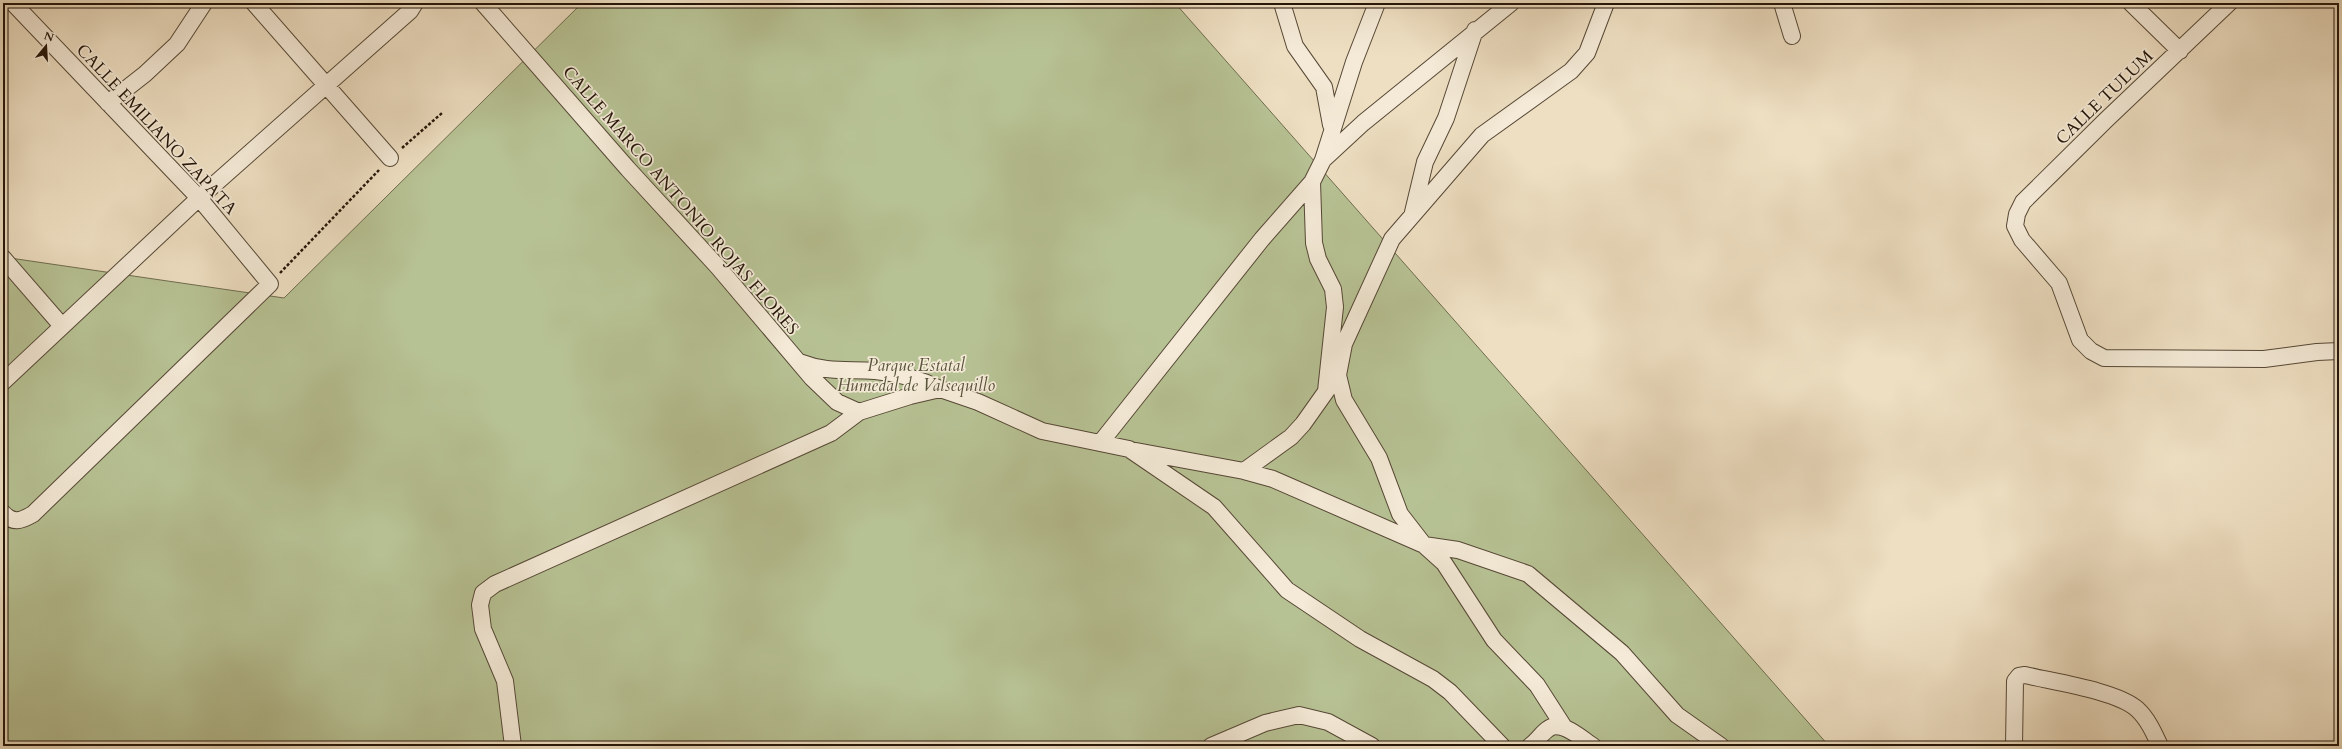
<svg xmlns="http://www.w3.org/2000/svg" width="2342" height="749" viewBox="0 0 2342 749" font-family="Cardo,serif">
<rect width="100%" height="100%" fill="#eedfc2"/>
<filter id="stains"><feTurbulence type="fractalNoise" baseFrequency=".005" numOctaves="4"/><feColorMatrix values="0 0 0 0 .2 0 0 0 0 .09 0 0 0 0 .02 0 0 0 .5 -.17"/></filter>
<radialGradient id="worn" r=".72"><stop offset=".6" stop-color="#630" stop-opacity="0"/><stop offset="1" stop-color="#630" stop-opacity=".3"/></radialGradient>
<!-- green -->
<path fill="#b7c294" stroke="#6e6c4e" d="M582,3h593l654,743h-1826v-489l281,41z"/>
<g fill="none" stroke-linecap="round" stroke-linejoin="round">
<!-- minor casing -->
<g stroke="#564836" stroke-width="18">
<path id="minor" d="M254,3l136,155
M483,3l145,166 90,98 94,111 25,24 22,10
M1282,3l13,43 29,41 7,38
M1782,3l10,33
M2131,3l49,48
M2229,3l-123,117 -83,82 -6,12 -2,12 7,14 37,43 21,57 11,11 13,7 160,1 53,-7 22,-1
M108,103l37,-29 32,-30 27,-41
M1323,160l40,-37 148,-120
M1312,182l2,61 4,16 15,30 2,18 -9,84
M1413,212l12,-50 21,-44 29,-88
M3,258l59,68
M799,362c28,11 48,7 76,9 23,2 45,8 65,18
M3,382l196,-184 211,-187 5,-8
M1101,442l161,-203 50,-57 11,-22 31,-98 23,-59
M1136,451l108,20 29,8 151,66 34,5 70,24 94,79 55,62 44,31
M1244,471l47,-34 12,-13 29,-41
M3,513c10,11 18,8 30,1l237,-230 -71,-86 -186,-195
M1564,727l-27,-42 -43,-45 -50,-77 -20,-18 -24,-31 -21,-56 -35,-58 -6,-25 6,-31 48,-105 90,-104 89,-64 16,-18 19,-50
M513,746l-8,-65 -22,-52 -3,-24 3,-12 12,-9 336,-151 28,-21 51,-16 30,-7 38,13 64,29 87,18 85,58 73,83 73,49 73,40 17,13 52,54
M1211,746l54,-23 34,-8 29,7 44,24
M1530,746c7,-5 12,-13 18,-17 13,-10 34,10 45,17
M2014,746l1,-65 4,-5 6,-1c29,7 92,16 112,34 11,10 17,24 23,37"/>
</g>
<!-- path -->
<path stroke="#241508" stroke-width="2.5" stroke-dasharray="3 2" stroke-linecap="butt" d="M402,148l40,-35
M280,273l99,-103"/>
<!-- minor -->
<use href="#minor" stroke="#f4ead7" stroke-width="16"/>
</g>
<g text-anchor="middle" stroke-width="3.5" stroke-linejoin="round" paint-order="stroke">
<!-- street labels -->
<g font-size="17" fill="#241508" stroke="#f4ead7">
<text transform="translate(2104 97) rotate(-44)" y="6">CALLE TULUM</text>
<text transform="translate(157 129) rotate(47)" y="6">CALLE EMILIANO ZAPATA</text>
<text transform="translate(681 200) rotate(49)" y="6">CALLE MARCO ANTONIO ROJAS FLORES</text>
</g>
<!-- park labels -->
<g font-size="17" font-style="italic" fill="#575239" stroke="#f4ead7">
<text x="916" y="371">Parque Estatal<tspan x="916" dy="20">Humedal de Valsequillo</tspan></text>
</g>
</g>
<!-- margin -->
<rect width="2342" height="749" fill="none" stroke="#eedfc2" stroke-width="16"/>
<rect x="4" y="4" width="2334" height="741" fill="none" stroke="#241508" stroke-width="2"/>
<rect x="8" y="8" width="2326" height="733" fill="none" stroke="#241508"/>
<!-- north arrow -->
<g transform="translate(46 46) rotate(18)" stroke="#f4ead7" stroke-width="3" paint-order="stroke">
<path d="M0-3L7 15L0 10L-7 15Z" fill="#241508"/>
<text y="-6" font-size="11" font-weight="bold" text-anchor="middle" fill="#241508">N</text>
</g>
<rect width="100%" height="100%" filter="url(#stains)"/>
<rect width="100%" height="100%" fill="url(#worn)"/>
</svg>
